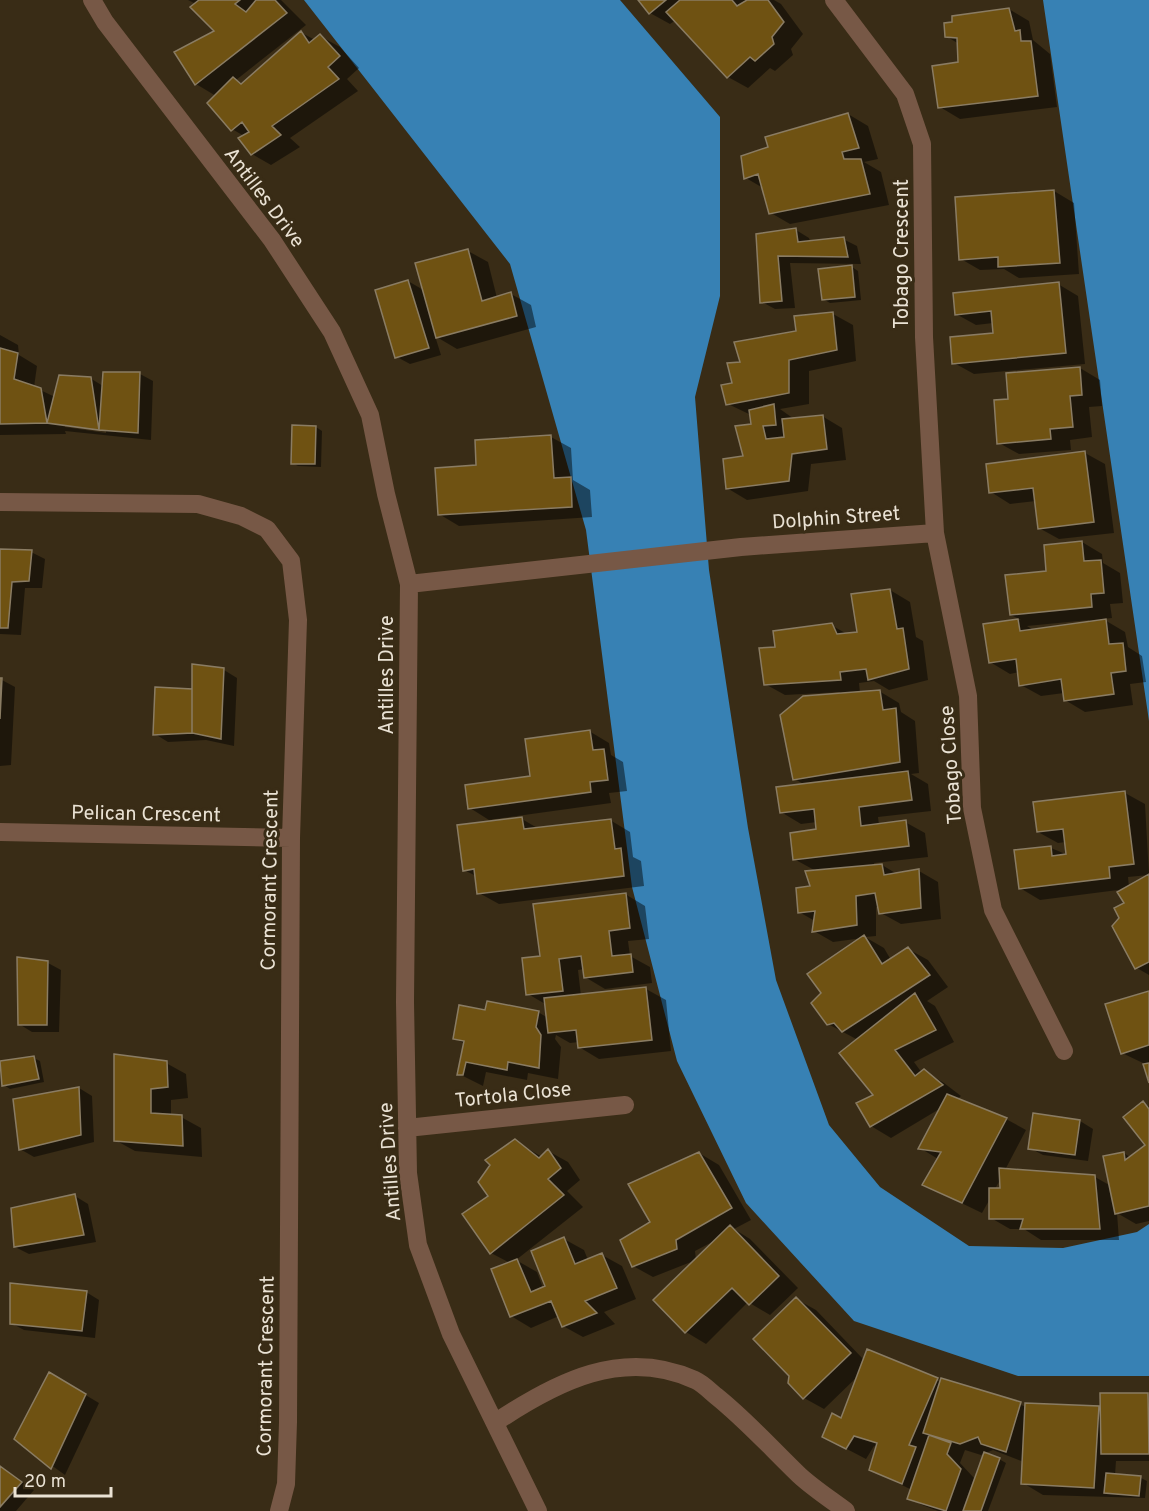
<svg xmlns="http://www.w3.org/2000/svg" width="1149" height="1511" viewBox="0 0 1149 1511" font-family="Overpass,sans-serif">
<rect width="100%" height="100%" fill="#392c16"/>
<!-- water -->
<path fill="#3781b4" d="M304,0h316l100,117v179l-25,101 14,173 39,258 28,152 53,145 51,62 89,59 94,2 74,-16 12,-8v152h-131l-164,-55 -108,-118 -69,-142 -45,-174 -46,-357 -76,-266z
M1043,0h106v721z"/>
<!-- shadow -->
<path fill="#0007" fill-rule="evenodd" d="M188,0h93l25,25 -70,55 7,4 59,-51 13,7 5,-4 20,11 19,21 -12,11 11,12 -68,47 10,9 -29,18 -19,-11 -8,-18 -12,-7 -16,-33 -20,-12 20,-52 -20,-28z
M640,0h134l7,4 22,30 -12,15 2,6 -18,16 -5,-3 -22,20 -20,-11 -52,-57 -6,4 -20,-11z
M1009,9l20,12 4,19 17,14 7,53 -97,12 -20,-12 20,-44 -1,-19 -13,-8z
M848,114l20,12 10,33 -14,3 17,10 8,33 -99,19 -19,-11 -8,-25 -17,-10 24,-30z
M1054,191l20,12 5,71 -60,4 -15,-9 -24,1 -19,-11 -5,-61z
M796,230l13,8 1,4 33,-3 14,7 4,18 -71,-1 5,45 -20,1 -13,-7 -5,-67z
M468,251l20,11 9,36 14,-4 20,11 5,22 -79,22 -22,-13 6,19 -31,9 -13,-7 11,-76 17,10z
M852,267l6,4 3,29 -31,3 -7,-4z
M1058,284l20,12 7,68 -111,10 -20,-11 40,-29 -1,-11 -17,2 -20,-11z
M833,314l20,11 3,36 -47,10v33l-29,5 14,10 28,-3 20,12 4,32 -35,4 -3,27 -61,9 -20,-12 18,-30 7,-33 -1,-10 -23,-11 14,-41z
M0,335l18,10 1,10 18,11 -3,21 21,10 35,-19 13,8 37,-12 13,7 -2,59 -86,-9 1,3 -66,1zM65,424l41,6v3l-41,-6z
M1080,368l20,12 2,26 -13,1 3,30 -22,3 1,10 -52,4 -20,-11 11,-43z
M316,427l6,4 -1,36 -23,-1 -6,-3z
M551,437l20,11 2,32 17,10 2,27 -133,9 -20,-12 39,-47z
M1085,453l20,11 9,69 -55,6 -20,-11 -3,-27 -26,3 -19,-12z
M1082,542l20,12 1,9 17,10 3,30 -13,1 2,14 -9,1 22,13 3,15 14,9 4,26 -16,2 3,21 -48,7 -20,-12 -1,-7 -23,3 -20,-11 -2,-13 -9,2 -20,-12 -5,-37 36,-5 -10,-5 37,-43zM1089,620l1,3 -55,8 -8,-5z
M0,550l31,2 14,7 -3,29h-17l-4,47 -21,-1z
M890,590l20,12 6,35 7,4 5,39 -39,10 -15,-9 -15,2 1,10 19,-2 20,12 2,9 14,9 4,52 -8,1 17,10 3,27 -53,6 1,8 26,-3 20,11 3,24 -54,6v3l8,-1 15,9 22,-3 19,11 3,37 -40,5 -20,-11 -2,-6h-3v29l-11,1 19,11 7,12 17,-11 20,11 20,27 -21,14 8,5 19,36 -40,20 8,11 2,-2 20,12 17,13 -5,4 50,19 20,11 -21,40 90,7 16,9 13,-33 7,5 16,-13 -4,-42 6,4v114l-13,3 -19,-11 2,27h-78l-17,-11h-14l-19,-11v-21l-9,16 -58,-28 14,-26 -18,-11 21,-40 -50,30 -20,-12 4,-31 -17,-55 -30,-16 -5,-31 40,-55 -30,4 -19,-11 1,-10 -16,-9 12,-25 5,-16 -22,-12 24,-28 -1,-9 -16,2 -20,-12 24,-27 -10,-6 45,-87 -55,3 -20,-11 11,-36 55,-23 16,9 12,-1zM1001,1178v12l-6,-1z
M224,670l13,8 -3,68 -28,-6 -38,2 -13,-8 39,-44z
M0,679l15,8 -4,78 -11,1z
M589,731l20,12 2,12 12,7 4,29 -18,2 2,10 -122,17 -19,-12 62,-31z
M1125,793l20,11 4,71 -21,2 1,10 20,-11v99l-12,-7 -23,-42 7,-8 5,-15 -8,-13 -78,10 -20,-12 31,-40 17,7 -2,-13 -8,1 -20,-11z
M522,819l17,10 71,-9 20,12 3,25 8,4 3,25 -145,18 -20,-11 -3,-17 -12,-6z
M625,894l20,12 4,33 -21,2 2,15 20,11 2,16 -47,6 -20,-12 -1,-8 -6,1 3,26 65,-7 20,11 5,51 -72,8 -20,-12v-5l-9,1 -14,-8 -1,4 6,8 -3,32 -30,-6 -1,7 -41,-8 -3,14 -24,-12 6,-30 -11,-6 32,-26h52l10,6 -1,-13 -19,-11 14,-37z
M19,959l29,4 13,7 -2,62h-27l-13,-8z
M1149,992v86l-4,-14 -23,-11z
M34,1058l6,3 4,21 -34,7 -6,-4z
M166,1063l20,11 2,24 -17,2v16l10,1 20,11 1,29 -67,-6 -20,-11z
M79,1088l13,8 2,46 -60,15 -14,-8 -6,-49z
M1034,1115l46,6 13,8 -5,32 -45,-6 -13,-7z
M515,1141l27,16 6,-6 20,11 12,18 -13,11 16,16 -67,53 21,12 6,16 4,-1 17,-48 20,11 4,10 14,-5 20,11 14,33 -32,13 11,12 -32,13 -20,-11 -4,-10 -28,12 -20,-12 -1,-53 -19,-10 -1,-57z
M699,1153l20,12 32,55 -17,9 16,10 48,49 -28,27 -22,-13 -42,42 -20,-12 -31,-32 41,-40 -43,17 -20,-11 19,-43zM716,1240l-20,20 -1,-9z
M75,1196l13,8 8,38 -67,12 -14,-7z
M86,1292l13,8 -4,38 -71,-8 -13,-7z
M796,1299l20,11 48,50 77,22 1,-3 85,28 75,3 45,-16 2,67h-33l-1,14 26,3 6,3 -2,17 -102,-3 -20,-12 1,-21 -31,-12 -12,5 -16,-5 -5,13 14,15 -12,33h-24l-16,-6 -13,-7 3,-8 -41,-20 6,-23 -3,-1 -8,13 -23,-12 -1,-27 16,-44 -34,33 -20,-11 -15,-16z
M50,1374l49,29 -34,72 -50,-36z
M999,1459l7,4 -18,48h-23z
M0,1466l34,24 -18,21h-16z"/>
<!-- building -->
<path fill="#6f5212" stroke="#8a7c63" stroke-width="1.5" d="M199,0h41l-5,4 11,8 10,-12h19l12,13 -92,72 -21,-33 40,-21 -24,-24z
M638,0h28l-17,14z
M680,0h52l5,6 10,-6h21l16,22 -12,15 2,7 -19,17 -5,-4 -23,21 -61,-66z
M1009,8l6,23 5,-1 1,11h10l7,55 -100,12 -6,-42 26,-4 -1,-24 -12,-1 -1,-14 8,-1v-6z
M301,31l8,12 11,-9 20,22 -12,11 11,12 -67,47 9,9 -30,20 -13,-17 11,-6 -7,-10 -11,9 -24,-28 26,-26 8,7z
M848,113l11,35 -17,4 2,7h17l9,35 -101,20 -11,-40 -14,5 -3,-23 27,-9 -3,-10z
M1054,190l6,73 -62,4v-10l-39,3 -4,-63z
M796,228l2,14 46,-5 4,20 -70,-1 4,45 -22,2 -4,-69z
M468,249l14,52 29,-9 6,24 -81,22 -21,-75z
M852,265l3,32 -33,3 -4,-31z
M408,280l21,68 -34,10 -20,-68z
M1059,282l7,71 -114,11 -2,-27 43,-4 -2,-22 -36,4 -2,-22z
M833,312l4,38 -48,10v33l-63,12 -5,-20 11,-2 -5,-20 13,-1 -6,-20 62,-11 -2,-15z
M0,348l18,5 -4,26 27,9 6,35 -47,1z
M1080,367l2,28 -12,1 3,31 -23,2 1,10 -54,5 -3,-44 14,-1 -2,-26z
M103,372h37l-2,61 -39,-3z
M59,375l32,2 8,53 -52,-7z
M774,404l2,21 -13,1 3,13 18,-2 -2,-18 41,-4 4,34 -35,5 -3,27 -63,8 -3,-30 20,-3 -8,-30 16,-2 -2,-14z
M292,425l24,1 -1,38h-24z
M551,435l3,43 17,-1 1,30 -134,8 -3,-47 41,-3 -1,-25z
M1085,451l9,71 -56,7 -5,-41 -44,5 -3,-29z
M1082,541l2,20 17,-1 3,33 -13,1 1,13 -82,8 -5,-40 41,-4 -2,-26z
M0,549l32,1 -3,31 -17,1 -4,46h-8z
M890,589l7,40 6,-1 6,41 -41,11 -2,-11 -26,3 1,8 -77,5 -5,-37 16,-1 -2,-16 59,-8 5,11 20,-2 -6,-38z
M1018,619l2,12 86,-12 3,25 14,-1 3,28 -15,2 3,21 -50,7 -3,-22 -42,7 -3,-27 -27,4 -6,-39z
M192,664l32,4 -3,71 -29,-6z
M0,678h2l-2,41z
M155,687l37,2v44l-39,2z
M880,690l3,20 13,-2 4,54 -107,18 -13,-65 23,-19z
M590,730l3,20 11,-1 4,31 -18,2 1,10 -123,17 -3,-24 65,-9 -5,-37z
M908,771l4,29 -53,7 2,19 45,-6 3,26 -116,14 -3,-27 26,-4 -2,-20 -34,4 -4,-26z
M1125,791l9,73 -25,3 1,11 -91,11 -5,-39 37,-4 1,10 14,-2 -3,-25 -26,3 -4,-30z
M522,817l2,12 87,-10 4,30 6,-1 3,28 -147,18 -3,-25 -11,2 -6,-46z
M882,864l2,11 35,-6 2,39 -42,6 -4,-21 -19,3 1,29 -45,7 3,-21 -17,2 -2,-25 14,-2 -5,-15z
M1149,874v88l-14,7 -23,-43 7,-8 -5,-10 10,-5 -7,-11z
M626,893l4,35 -21,3 3,25 19,-2 2,18 -49,6 -3,-22 -22,3 4,32 -37,4 -4,-37 18,-2 -7,-52z
M864,935l18,29 26,-17 22,28 -88,57 -8,-9 -7,2 -16,-22 10,-10 -14,-19z
M17,957l31,4 -1,64h-29z
M646,987l6,53 -74,8 -2,-18 -28,3 -4,-35z
M1149,991v54l-28,9 -16,-50z
M915,993l21,37 -41,20 20,26 9,-7 19,16 -73,42 -14,-24 17,-8 -34,-42z
M487,1001l52,10 -3,16 5,8 -2,33 -31,-6 -1,8 -41,-8 -3,13h-6l7,-34 -11,-2 6,-34 26,5z
M114,1054l53,7 1,26 -17,2v24l31,2 1,31 -69,-5z
M34,1056l5,23 -37,7 -2,-25z
M1149,1063v20l-6,-19z
M79,1087l2,48 -62,15 -6,-51z
M947,1094l60,24 -45,85 -40,-18 19,-33 -23,-3z
M1143,1101l6,8v97l-34,8 -12,-58 21,-4 1,8 20,-15 -22,-28z
M1033,1113l47,7 -5,35 -47,-6z
M515,1139l24,19 9,-9 13,19 -13,11 16,16 -74,59 -28,-40 26,-18 -10,-14 12,-17 -5,-5z
M699,1152l33,56 -56,32 1,9 -45,18 -12,-27 30,-18 -22,-38z
M999,1168l96,7 5,54h-80l3,-10h-34v-31h11z
M75,1194l9,41 -70,12 -3,-39z
M730,1225l49,51 -30,29 -17,-17 -47,45 -32,-33z
M564,1237l11,27 27,-11 15,35 -32,13 12,12 -35,14 -11,-26 -41,16 -19,-48 26,-10 14,33 14,-6 -14,-35z
M10,1283l77,8 -5,40 -72,-7z
M796,1297l55,56 -48,46 -15,-16 1,-7 -36,-37z
M867,1349l71,29 -29,67 7,2 -14,37 -33,-14 8,-27 -23,-7 -8,13 -24,-12 10,-24 9,5z
M49,1372l37,22 -35,75 -37,-30z
M941,1378l80,24 -15,50 -25,-8 -3,-7 -18,7 -37,-11z
M1100,1393h48l1,61h-48z
M1025,1403l74,3 -5,82 -73,-4z
M929,1435l22,8 -4,11 14,15 -15,42 -39,-12z
M984,1452l16,6 -19,53h-18z
M0,1466l22,16 -22,25z
M1106,1473l35,3 -2,20 -35,-3z"/>
<g fill="none" stroke-linecap="round" stroke-linejoin="round">
<!-- minor -->
<path stroke="#775846" stroke-width="18" d="M92,0l13,22 167,218 60,92 38,83 16,79 23,90 -4,418 3,171 10,72 33,89 87,177
M834,0l71,94 17,50 2,193 11,196 33,163 4,112 21,102 71,141
M0,502l198,2 43,12 26,13 24,32 7,59 -7,218 -3,584 -2,62 -7,27
M409,584l332,-37 194,-14
M0,832l291,6
M407,1128l218,-23
M496,1422c60,-40 127,-75 199,-42 7,3 15,11 21,16 30,24 55,52 83,79 14,13 31,24 47,36"/>
</g>
<g text-anchor="middle" stroke-width="6" stroke-linejoin="round" paint-order="stroke">
<!-- street labels -->
<g font-size="20" fill="#eae2d4" stroke="#392c16">
<text transform="translate(265 197) rotate(53)" y="7">Antilles Drive</text>
<text transform="translate(901 254) rotate(-90)" y="7">Tobago Crescent</text>
<text transform="translate(836 517) rotate(-4)" y="7">Dolphin Street</text>
<text transform="translate(386 675) rotate(-90)" y="7">Antilles Drive</text>
<text transform="translate(950 765) rotate(-94)" y="7">Tobago Close</text>
<text transform="translate(146 813) rotate(1)" y="7">Pelican Crescent</text>
<text transform="translate(269 880) rotate(-89)" y="7">Cormorant Crescent</text>
<text transform="translate(513 1094) rotate(-6)" y="7">Tortola Close</text>
<text transform="translate(389 1162) rotate(-94)" y="7">Antilles Drive</text>
<text transform="translate(265 1366) rotate(-89)" y="7">Cormorant Crescent</text>
</g>
</g>
<!-- scale -->
<path d="M15 1487v9h96v-9" fill="none" stroke="#eae2d4" stroke-width="3"/>
<text x="24" y="1487" font-size="18" fill="#eae2d4" stroke="#392c16" stroke-width="4.5" paint-order="stroke">20 m</text>
</svg>
